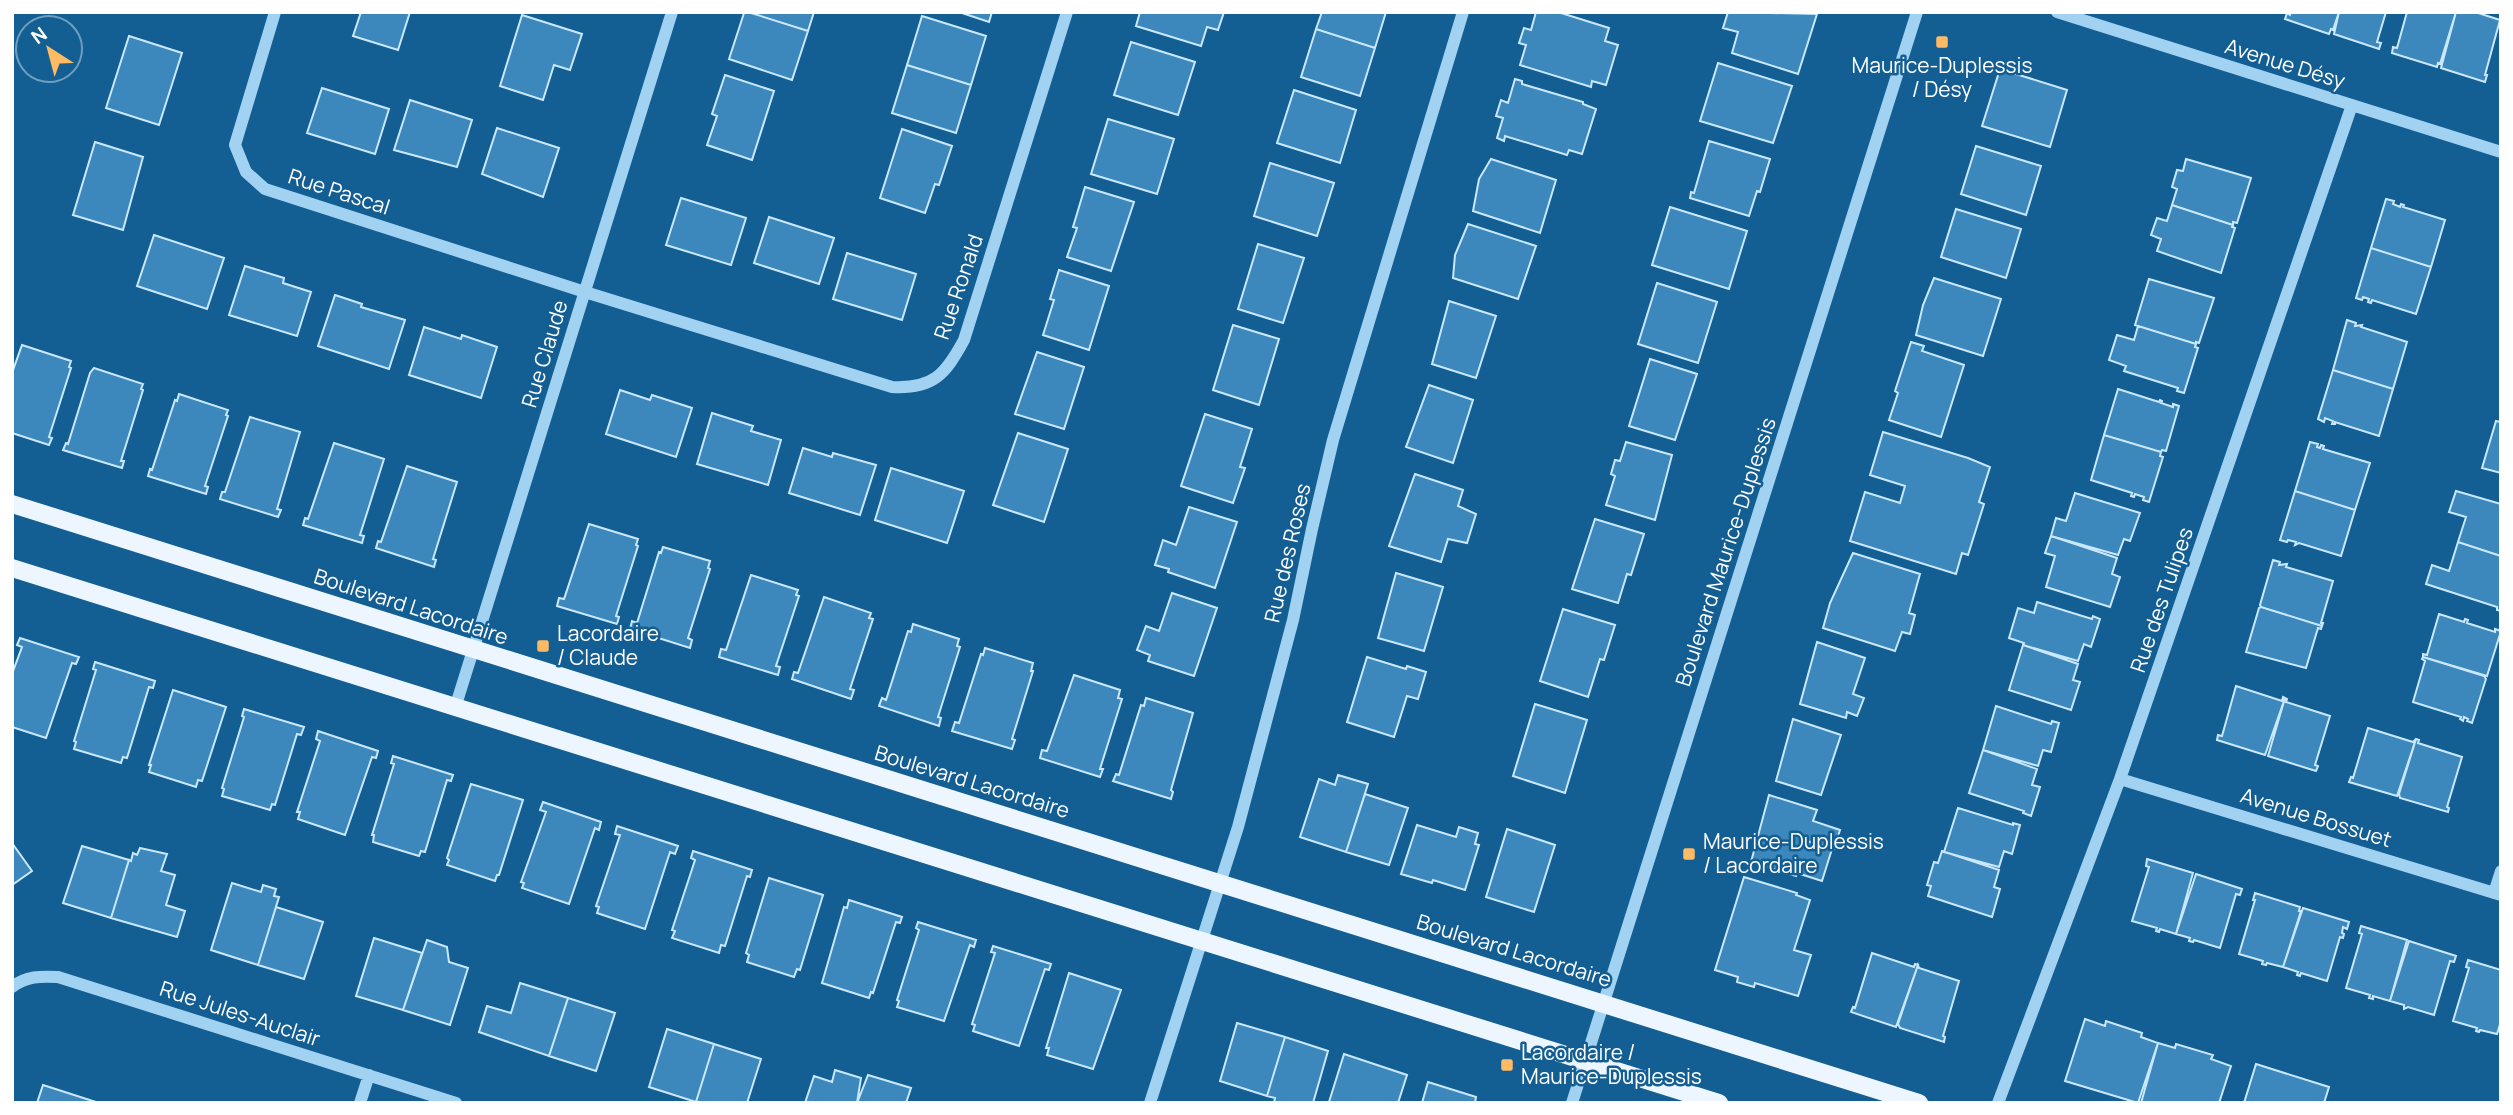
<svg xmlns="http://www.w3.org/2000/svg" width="2513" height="1115" viewBox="0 0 2513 1115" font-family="Manrope,sans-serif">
<rect width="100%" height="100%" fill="#135e93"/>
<!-- building -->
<path fill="#3c87bb" stroke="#c9e8fd" stroke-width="2" d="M361,12h49l-12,38 -45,-14z
M748,12l60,19 -16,49 -63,-21 15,-46z
M748,12h66l-6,19z
M959,12h33l-3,10z
M1140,12h84l-6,18 -11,-3 -6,19 -65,-20z
M1322,12h64l-11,36 -59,-19z
M1536,12h22l51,16 -4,13 13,4 -12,40 -14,-4 -1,6 -71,-22 6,-20 -7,-2 5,-15 7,2z
M1728,12l89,2 -19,60 -66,-21 6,-21 -15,-4z
M2291,12h48l-6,18 -2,-1 -2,5 -44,-15 2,-6 3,2z
M2339,12h47l-9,30 4,1 -2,6 -45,-15z
M2407,12h49l-16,52 -2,-1 -1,4 -45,-14 1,-6 4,1z
M2456,12h19l25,8 -15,55h2l-2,7 -44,-14z
M522,15l60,19 -12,36 -16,-5 -11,35 -43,-14z
M922,16l64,20 -15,49 -64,-20z
M1316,29l59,19 -15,48 -59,-19z
M129,36l53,17 -23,72 -53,-17z
M1131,42l64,20 -17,53 -64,-20z
M1718,63l74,23 -19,57 -73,-22z
M907,65l64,20 -15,48 -64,-20z
M2000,69l67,21 -17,57 -68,-21z
M725,75l49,16 -22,69 -45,-15 10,-29 -5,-2z
M1515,79l7,2v3l61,18v2l13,5 -14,45 -13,-4 -2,5 -62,-19 -1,5 -7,-3 6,-20 -7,-2 5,-16 7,3z
M322,88l67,21 -14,45 -68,-21z
M1294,90l62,20 -16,53 -63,-20z
M410,100l62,20 -15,47 -63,-17z
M1108,119l66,20 -17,55 -66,-20z
M497,128l62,20 -16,49 -61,-23z
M902,129l50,17 -13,39 -4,-1 -10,29 -45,-15z
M1709,141l61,18 -10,33 -3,-1 -8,25 -59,-18 1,-6 3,1z
M95,142l48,15 -20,73 -50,-15z
M1976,146l65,20 -15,49 -65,-21z
M1491,159l65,21 -16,53 -67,-22 6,-32z
M2186,159l65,19 -14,45 -4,-1v3l-61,-20 5,-16 -5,-2 5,-17 6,1z
M1270,163l64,20 -17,53 -63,-20z
M1085,187l49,15 -23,69 -44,-14 10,-29 -4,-1z
M681,198l65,20 -15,47 -65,-20z
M2386,199l8,2 -1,3 7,3 1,-3 3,1 -1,2 42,13 -14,47 -60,-19z
M2172,205l61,20 -1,2 3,1 -14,45 -64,-22 4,-12 -10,-4 6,-17 10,3z
M1670,207l77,24 -18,58 -77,-24z
M1956,209l65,20 -15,49 -65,-21z
M769,217l65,21 -15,46 -65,-21z
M1468,224l68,22 -18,53 -65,-21 2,-23z
M154,235l70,23 -17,51 -70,-23z
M1258,244l46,14 -21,65 -45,-14z
M2371,248l60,19 -15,47 -44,-14 -1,3 -3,-1 1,-3 -6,-2 -1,3 -6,-2z
M847,253l69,21 -14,46 -69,-21z
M245,266l39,12 -1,5 28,9 -14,44 -68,-21z
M1059,270l50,16 -20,64 -46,-15 11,-35 -4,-1z
M1934,278l67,21 -18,57 -67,-21 7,-30z
M2149,279l65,19 -15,45 -3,-1v2l-61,-19z
M1657,283l60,19 -19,61 -60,-19z
M335,295l27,9 -1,3 44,13 -16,49 -71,-23z
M1449,301l47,15 -20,62 -44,-14z
M2347,320l9,3 -1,3 7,-1 -1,2 46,15 -14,47 -60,-19z
M1233,325l46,14 -20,66 -46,-15z
M2138,326l58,18 -1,3 3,1 -14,45 -7,-2 1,-3 -54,-17 2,-5 -17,-6 8,-25 17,5z
M424,327l37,12 1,-4 35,12 -16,51 -72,-23z
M1911,342l13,4 -2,5 42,14 -23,72 -52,-17 9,-27 -3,-2z
M22,345l49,16 -2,6 2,1 -22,69 3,1 -3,7 -37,-12v-60z
M1037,352l47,15 -20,62 -49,-15z
M1650,359l47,15 -22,66 -46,-14z
M94,368l49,16 -2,5 2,1 -22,71h3l-2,7 -59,-18 3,-7 2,1 22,-71z
M2333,370l60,19 -14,47 -44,-14v2h-3l1,-3 -8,-3 -1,4 -6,-3z
M1429,385l44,15 -20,63 -47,-16z
M2118,389l41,13 1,-2 2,1 -1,2 12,4v-3l6,2 -13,45 -4,-1 -1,2 -57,-17z
M620,390l30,10 2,-5 40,13 -16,49 -70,-23z
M179,394l49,16 -2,5 2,1 -23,70 3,1 -2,7 -58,-18 2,-7 2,1 23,-70 2,1z
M712,413l41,13 -2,5 30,9 -13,45 -71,-21z
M1205,414l47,15 -12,38 5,1 -12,35 -52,-17z
M250,417l50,15 -23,77 4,1 -3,7 -58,-18 2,-7h3z
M2496,421l5,1v51l-19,-5z
M1883,432l85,26 22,9 -11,35 5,2 -16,51 -6,-2 -6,21 -106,-33 15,-49 35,11 5,-17 -35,-11z
M1018,433l50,16 -24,73 -51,-17z
M2104,435l57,17 -1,4 3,1 -14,45 -6,-2 1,-3 -9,-3 -1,3 -3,-1 1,-3 -41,-13z
M1626,442l46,13 -17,65 -49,-15 9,-29 -4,-2 4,-14 5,1z
M2310,442l8,2 -1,3 3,1 1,-3 3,1 -1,3 47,14 -15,47 -60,-19z
M334,443l50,16 -24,76 4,1 -2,7 -59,-18 2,-7 3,1z
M803,448l29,9 1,-4 43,12 -16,50 -71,-22z
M407,466l50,16 -24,77 3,1 -2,7 -58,-19 2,-7 3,1z
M891,468l73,23 -17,52 -72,-23z
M1415,474l48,16 -5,16 18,8 -9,29 -19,-4 -7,23 -52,-16z
M2295,491l60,19 -14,46 -42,-13 -4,2 1,-3 -8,-2 -1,2 -7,-2z
M2456,491l45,13v52l-43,-14 8,-25 -17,-5z
M2075,493l65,20 -10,28 -6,-2 -6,16 -67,-19 5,-18 10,3z
M1189,507l48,15 -22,66 -47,-16 1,-3 -14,-4 8,-25 13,5z
M1595,519l49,15 -13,41 -4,-1 -9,29 -46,-14z
M589,524l49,15 -2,6 2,1 -22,70 3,1 -2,7 -60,-18 2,-8 5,1z
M2051,536l66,22 -5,16 8,3 -10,30 -64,-20 9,-31 -10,-3z
M2458,542l43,14v55l-4,-1v-3l-71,-23 6,-19 17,6z
M663,547l47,14 -2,7 2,1 -22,69 4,2 -2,8 -60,-19 2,-8 5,2 22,-71 2,1z
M1853,553l67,21 -11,39 6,2 -5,19 -8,-2 -7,19 -72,-23 7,-25z
M2273,560l7,2 -1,3 8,-1 -1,3 47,14 -12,42h2l-1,3 -61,-19 -1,-2z
M1396,573l47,14 -19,64 -46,-13z
M751,575l47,15 -2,5 3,1 -23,70 4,1 -2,8 -59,-18 2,-8 5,1z
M1172,593l45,15 -23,68 -46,-15 2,-6 -13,-5 9,-24 13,5z
M824,597l47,16 -2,5 4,1 -23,70 4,1 -3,9 -59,-20 2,-7 4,1z
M2037,602l55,17 1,-3 7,3 -9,28 -7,-3 -6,17 -55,-16 1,-2 -15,-5 9,-30 16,5z
M2261,607l61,19 -1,3 -3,-1 -12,40 -60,-16 13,-44z
M1563,609l52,16 -11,35 -4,-1 -12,38 -48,-16z
M2439,614l25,8 1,-3 3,1 -1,3 28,9v-3l6,2 -14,45 -64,-19v-3l4,1z
M913,624l46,15 -2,7 3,1 -22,70 3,1 -2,8 -60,-20 3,-8 4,2 22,-69 3,1z
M20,638l59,19 -3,7 -4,-1 -26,75 -34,-11v-53l10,-27 -5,-2z
M1817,642l48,16 -12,36 11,4 -7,18 -10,-4 -1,6 -46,-14z
M2023,645l55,19 -5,16 7,2 -9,28 -62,-20z
M985,648l48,15 -2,8h2l-21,68 3,1 -3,9 -60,-18 3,-9 4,1 22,-69 2,1z
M1367,657l39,12 1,-3 19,6 -8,27 -11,-3 -13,41 -47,-15z
M2423,657l61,19 2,3 -14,44 -5,-2 1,-2 -4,-2 -1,4 -3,-2 1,-2 -48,-15 12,-41 -3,-2z
M95,662l60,19 -2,7 -4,-1 -22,71 -4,-1 -2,6 -47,-14 2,-7 -2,-1 22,-71 -3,-1z
M1074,675l46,15 -2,8 4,1 -22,70h3l-3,8 -60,-19 2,-8 5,1z
M2236,686l46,15 1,-4 2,1 -20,57 -48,-15 1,-5 4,1z
M173,690l53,17 -24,74 -4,-1 -2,7 -47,-15 2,-7h-2z
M1146,698l47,15 -22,77 2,2 -2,7 -58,-18 3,-7 3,1 22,-70 3,1z
M2285,698l2,1 -1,3 44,14 -15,49 3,1 -2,5 -48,-15z
M1535,704l52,16 -22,73 -52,-17z
M1996,706l55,18 1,-3 7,2 -8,29 -8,-2 -5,16 -55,-16z
M244,709l60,18 -3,8 -4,-1 -22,71 -3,-1 -2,6 -48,-14 2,-7 -2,-1 22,-71 -2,-1z
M1793,719l48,16 -20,60 -45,-14z
M2368,728l45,14 3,-3 -19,57 -48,-14 2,-5 2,1z
M318,731l60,20 -2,7 -4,-1 -27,78 -47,-16 2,-7h-3l23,-71 -4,-2z
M2416,739l3,1 -1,3 44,14 -15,50 2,1 -1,4 -48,-14 -1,-4z
M1983,750l54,19 -5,16 8,2 -9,29 -8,-3 1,-2 -55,-18z
M393,756l60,19 -2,6 -4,-1 -22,72 -4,-1 -2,5 -46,-14 1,-7h-2l22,-71 -3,-1z
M1338,775l30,9 -22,68 -46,-15 19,-58 16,6z
M471,784l52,16 -24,75h-2l-2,6 -48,-16 2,-5 -2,-2z
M1365,794l43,14 -19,57 -43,-13z
M1769,795l48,15 -4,11 27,9 -6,19 -27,-8 25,8 -10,32 -25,-8 -1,3 -45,-14z
M543,802l58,20 -2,8 -4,-2 -26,76 -47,-16 2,-5 -3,-1 25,-70 -6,-2z
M1958,808l55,17v-2l7,2 -8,29 -8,-3 -5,16 -55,-15z
M1417,825l39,12 3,-10 19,6 -3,11 4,1 -14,45 -32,-10 -1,3 -31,-9z
M617,826l61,20 -3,8 -5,-2 -25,77 -48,-16 2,-6 -3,-1 24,-71 -5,-1z
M1507,829l48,16 -21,67 -48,-15z
M12,843l20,28 -20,14z
M82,846l47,14 -18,58 -48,-15z
M140,848l27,6 -6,17 14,4 -9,30 19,6 -8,26 -66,-19 18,-58 2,1 2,-8 4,2z
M693,851l59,19 -2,7 -3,-1 -22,70 -4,-1 -2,8 -47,-15 3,-7 -3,-1 23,-70 -4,-2z
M1942,851l57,19 -5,17 6,2 -8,28 -64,-21 3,-10 -4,-1 7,-23 4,1z
M2147,859l46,14 -17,61 -16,-5 -1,3 -3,-1 1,-3 -25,-7 17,-54 -3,-1z
M2196,874l46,15 -2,6 -4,-1 -16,54 -26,-8 -1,2 -4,-1 1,-3 -14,-4z
M1744,877l53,16 -1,2 14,5 -16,50 17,5 -13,41 -43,-13 -1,4 -17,-5 1,-5 -23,-7z
M769,878l54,17 -23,75 -3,-1 -3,8 -47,-15 2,-7 -3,-2z
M232,883l29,9 2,-7 13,4 -2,7 5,1 -21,68 -47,-15z
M2255,893l45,14 -1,4h2l-18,56 -16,-4 -1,2 -4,-1 1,-3 -24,-7 16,-54h-2z
M849,900l53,17 -2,6 -4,-1 -23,71 -2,-1 -2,6 -47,-15 22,-76 3,1z
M276,907l47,15 -19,57 -46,-14z
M2303,908l46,14 -2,7 -4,-2 -1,6 2,1 -1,4 -3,-1 -13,44 -26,-8 -1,3 -3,-1 1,-3 -15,-5z
M918,922l58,18 -2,7 -4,-2 -26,76 -47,-14 2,-6 -2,-1 22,-70 -3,-2z
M2361,926l46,14 -17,61 -17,-5v3l-4,-1 1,-3 -24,-7 16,-54 -3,-1z
M374,938l48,15 -19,57 -47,-14z
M427,940l20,7 2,15 19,6 -18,57 -47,-15z
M2409,941l47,15 -2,6 -4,-1 -16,54 -26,-8 -4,2v-4l-14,-4z
M993,946l58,18 -2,6 -4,-1 -26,77 -46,-15 2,-6 -3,-1 23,-71 -4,-1z
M1872,953l42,14 1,-3 3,1 -22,62 -45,-15 2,-5 2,1z
M2468,960l33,10v51l-4,13 -17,-4 -1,2 -3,-1 1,-3 -24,-7 16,-53 -3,-1z
M1918,965l1,3 40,13 -16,55 2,1 -1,5 -44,-14 -2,-4z
M1069,973l52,17 -28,79 -46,-14 2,-7h-3z
M520,983l48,15 -19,58 -70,-24 8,-26 24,7z
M568,998l47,15 -19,58 -47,-15z
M2085,1019l20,7 1,-5 36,12 -1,4 17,6 -20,60 -73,-22z
M1237,1023l48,14 -18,59 -47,-15z
M667,1029l47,15 -18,58 -47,-15z
M1285,1037l43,14 -15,52h-39l1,-5 -8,-2z
M2158,1043l17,5 1,-4 37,11 -2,4 20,7 -12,37h-78z
M714,1044l47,15 -14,44 -51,-1z
M1344,1054l63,21 -9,28 -69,-1z
M2256,1064l73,23 -5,16h-80z
M835,1070l26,8 -4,25h-52l9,-27 18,6z
M868,1075l43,13 -5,15h-49z
M1428,1082l48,15 -1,6h-53z
M43,1085l56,18h-62z"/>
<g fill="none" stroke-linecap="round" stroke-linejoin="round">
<!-- minor -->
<path stroke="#a2d2f2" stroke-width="12" d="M275,12l-40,133 11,27 19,17 320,103 307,95c41,2 53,-12 72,-47l103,-328
M2057,12l444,140
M455,708l217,-696
M2120,779l381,116
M2494,893l7,-22
M12,987c14,-11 29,-11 46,-10l398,126
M360,1103l9,-28
M1150,1103l88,-276 55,-207 19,-91 21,-89 130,-428
M1572,1103l345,-1091
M1998,1103l122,-324 232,-674"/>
<!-- major -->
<path stroke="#edf6ff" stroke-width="18" d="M12,504l1907,599
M12,568l1707,535"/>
</g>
<!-- markers -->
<g fill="#ffbb63" stroke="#135e93" stroke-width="2.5">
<rect x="1935" y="35" width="14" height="14" rx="3.5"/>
<rect x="536" y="639" width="14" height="14" rx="3.5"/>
<rect x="1682" y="847" width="14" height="14" rx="3.5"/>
<rect x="1500" y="1058" width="14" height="14" rx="3.5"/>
</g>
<g text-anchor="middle" stroke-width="5" stroke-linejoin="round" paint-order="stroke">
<!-- street labels -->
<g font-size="21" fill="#fff" stroke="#135e93">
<text transform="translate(2285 64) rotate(17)" y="7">Avenue Désy</text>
<text transform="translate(339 192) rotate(18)" y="7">Rue Pascal</text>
<text transform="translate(959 287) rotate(-71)" y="7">Rue Ronald</text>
<text transform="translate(545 354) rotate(-73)" y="7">Rue Claude</text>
<text transform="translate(1726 552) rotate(-72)" y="7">Boulevard Maurice-Duplessis</text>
<text transform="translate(1288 553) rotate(-77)" y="7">Rue des Roses</text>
<text transform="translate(2162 600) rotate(-71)" y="7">Rue des Tulipes</text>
<text transform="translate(411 607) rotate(18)" y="7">Boulevard Lacordaire</text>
<text transform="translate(972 782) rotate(17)" y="7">Boulevard Lacordaire</text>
<text transform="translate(2316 818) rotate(17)" y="7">Avenue Bossuet</text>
<text transform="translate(1514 951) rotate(17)" y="7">Boulevard Lacordaire</text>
<text transform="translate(240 1014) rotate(18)" y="7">Rue Jules-Auclair</text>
</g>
<!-- poi labels -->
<g font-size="21" fill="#fff" stroke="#135e93" text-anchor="start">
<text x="1942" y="73" text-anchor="middle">Maurice-Duplessis<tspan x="1942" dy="24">/ Désy</tspan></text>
<text x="557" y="641">Lacordaire<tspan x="557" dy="24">/ Claude</tspan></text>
<text x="1703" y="849">Maurice-Duplessis<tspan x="1703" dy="24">/ Lacordaire</tspan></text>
<text x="1521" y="1060">Lacordaire /<tspan x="1521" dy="24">Maurice-Duplessis</tspan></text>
</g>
</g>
<!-- border -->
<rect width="2513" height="1115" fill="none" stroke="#ffffff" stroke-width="28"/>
<!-- north arrow -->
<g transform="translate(49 49) rotate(324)"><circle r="33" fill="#135e93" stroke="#719ebe" stroke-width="2"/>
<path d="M0-5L12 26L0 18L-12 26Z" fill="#ffbb63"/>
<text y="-10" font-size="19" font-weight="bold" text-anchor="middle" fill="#ffffff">N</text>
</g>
</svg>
